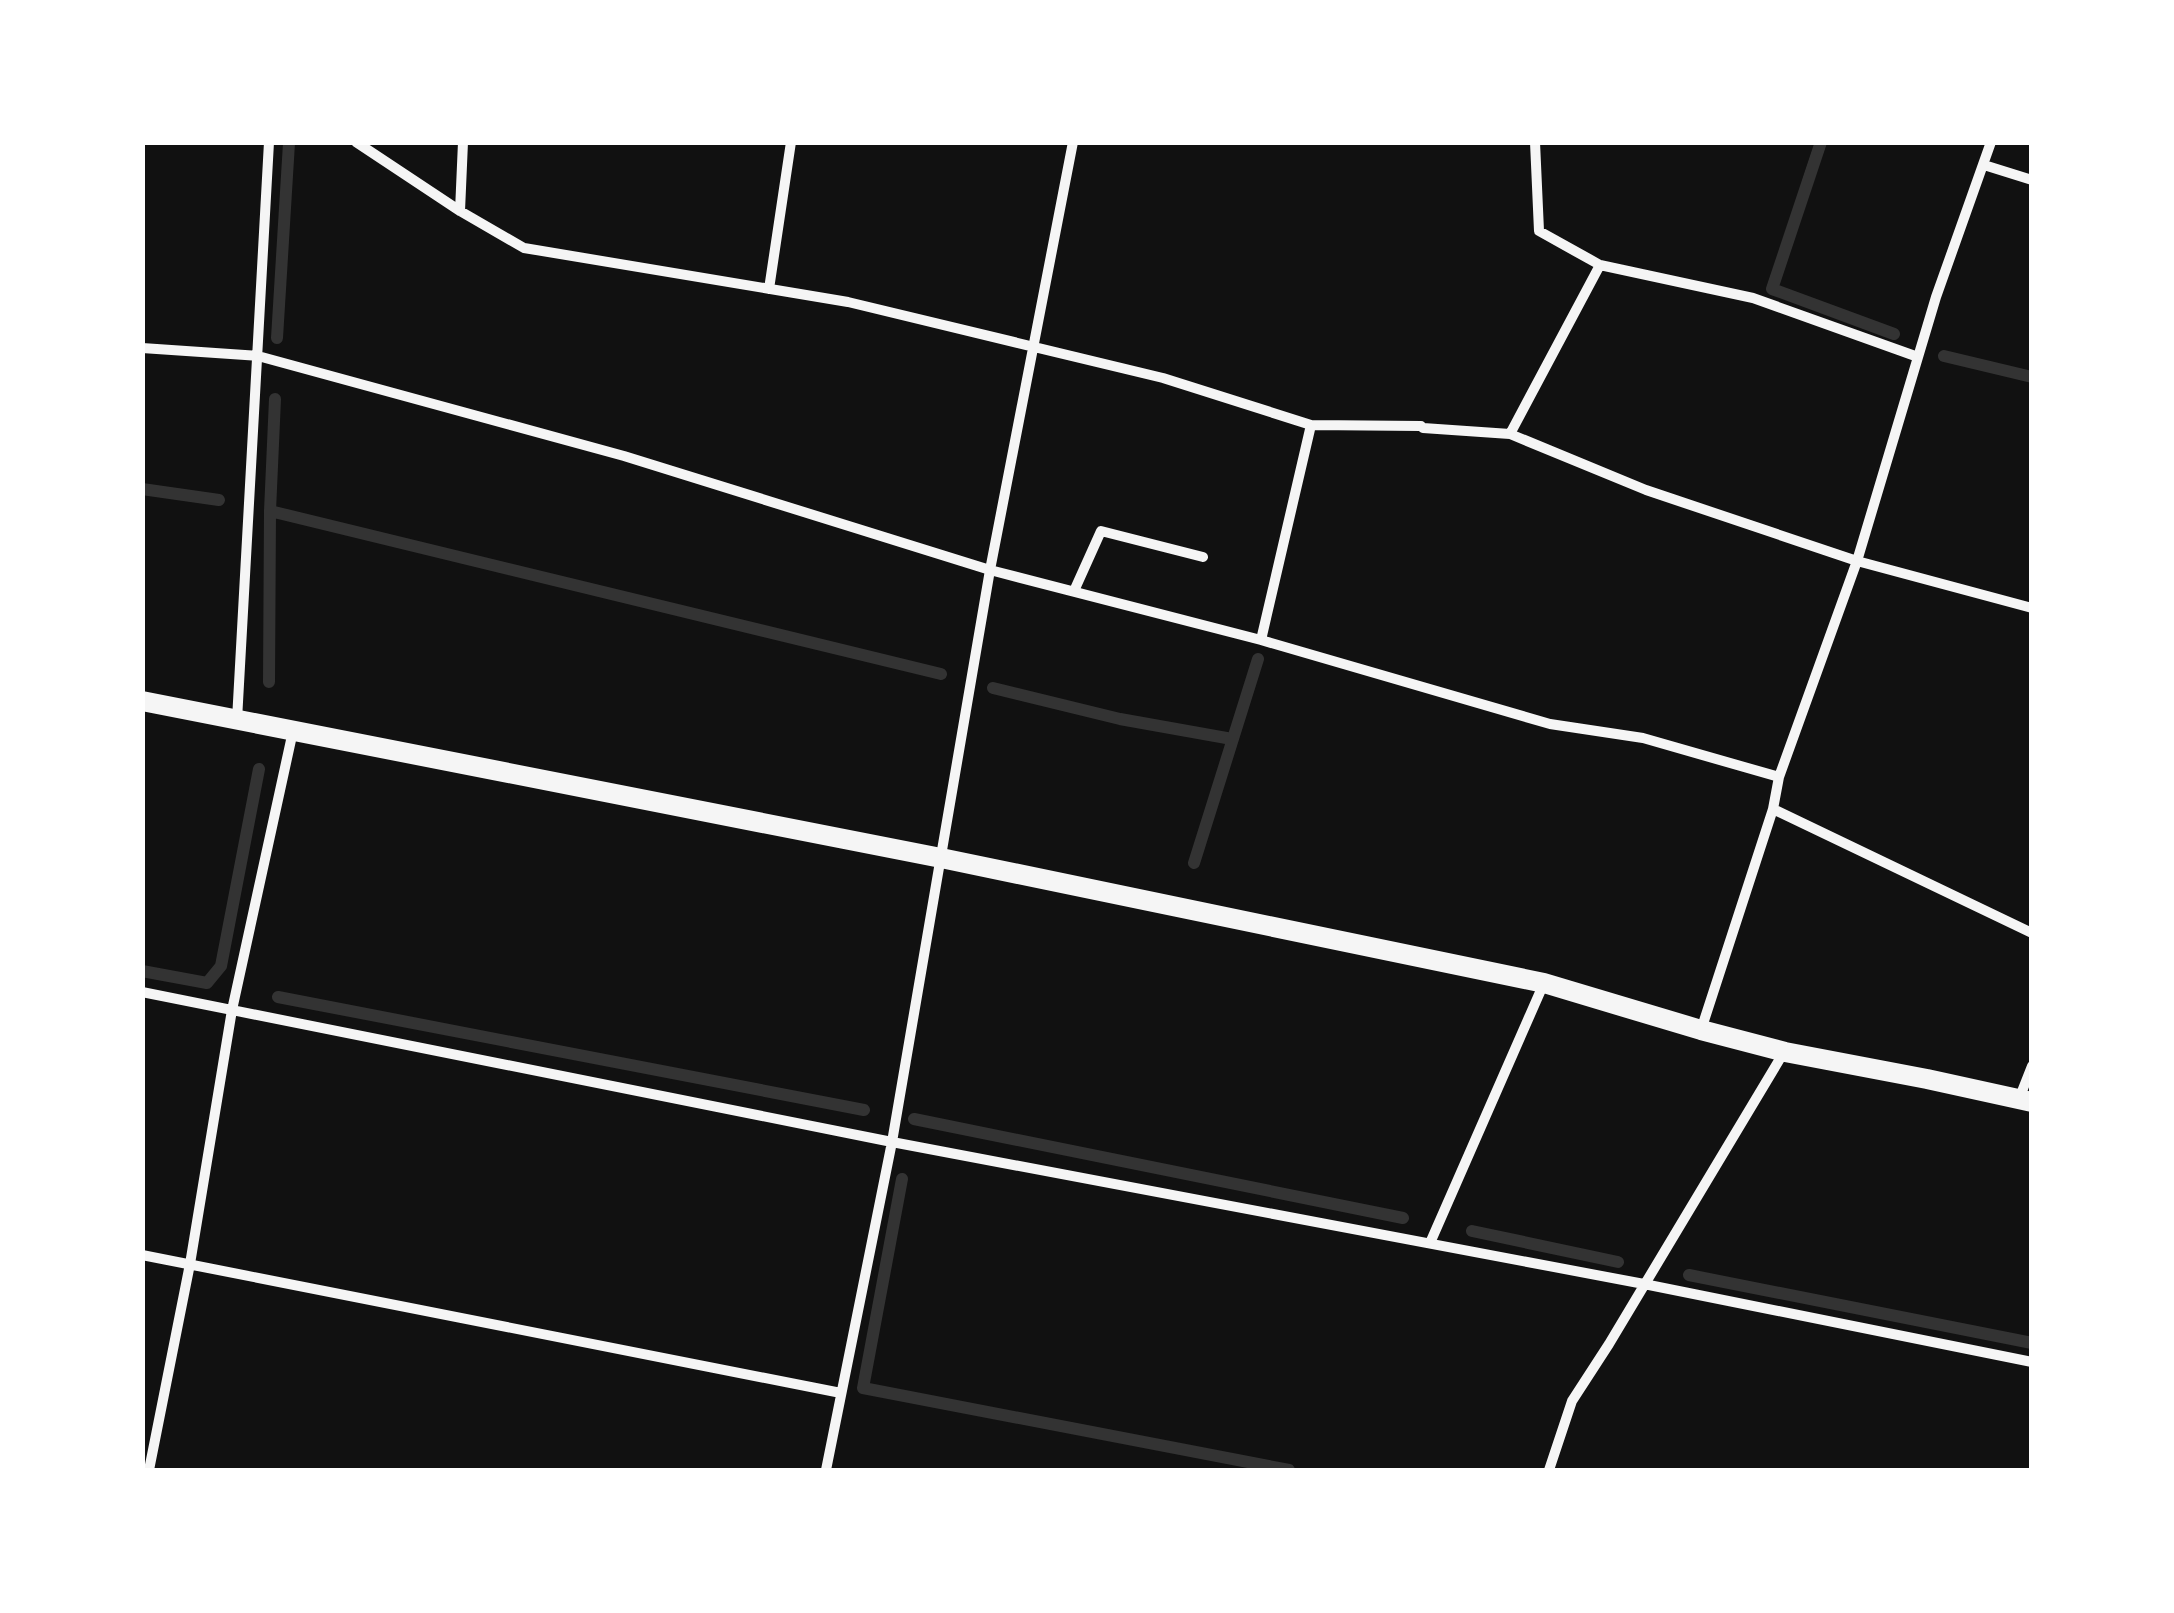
<svg xmlns="http://www.w3.org/2000/svg" width="2174" height="1613" viewBox="0 0 2174 1613" font-family="Ubuntu,sans-serif">
<rect width="100%" height="100%" fill="#111"/>
<g fill="none" stroke-linecap="round" stroke-linejoin="round">
<!-- stream -->
<path stroke="#333" stroke-width="12" d="M1821,142l-49,147 122,45
M277,338l12,-195
M1944,356l88,21
M142,489l77,11
M270,511l671,163
M269,682l1,-171 5,-112
M993,688l127,31 112,20
M1194,863l64,-204
M142,971l65,12 14,-17 38,-197
M278,997l586,113
M914,1119l489,99
M902,1179l-39,209 426,82
M1472,1231l146,31
M1689,1275l343,68"/>
<!-- minor -->
<path stroke="#f5f5f5" stroke-width="10" d="M356,142l104,69 64,37 324,54 315,76 148,47 110,1 2,2 87,6 136,56 211,71 175,47
M1535,142l4,89 61,34 153,33 165,59
M1984,165l48,15
M460,211l3,-69
M769,289l22,-147
M142,348l116,8 366,100 366,114 271,70 289,84 93,14 136,39
M1510,434l90,-169
M1074,591l27,-60 102,26
M1261,640l50,-215
M237,720l32,-578
M1773,809l259,124
M142,992l750,150 752,142 388,78
M1701,1030l72,-221 6,-32 78,-216 79,-264 55,-155
M2019,1099l13,-33
M1430,1243l114,-260
M142,1255l699,138
M149,1470l41,-206 42,-254 61,-279
M826,1470l66,-328 98,-572 83,-428
M1549,1470l23,-69 37,-57 175,-292"/>
<!-- secondary -->
<path stroke="#f5f5f5" stroke-width="20" d="M142,701l799,157 603,125 157,47 84,22 142,27 105,23"/>
</g>
<!-- border -->
<rect width="2174" height="1613" fill="none" stroke="#ffffff" stroke-width="290"/>
</svg>
